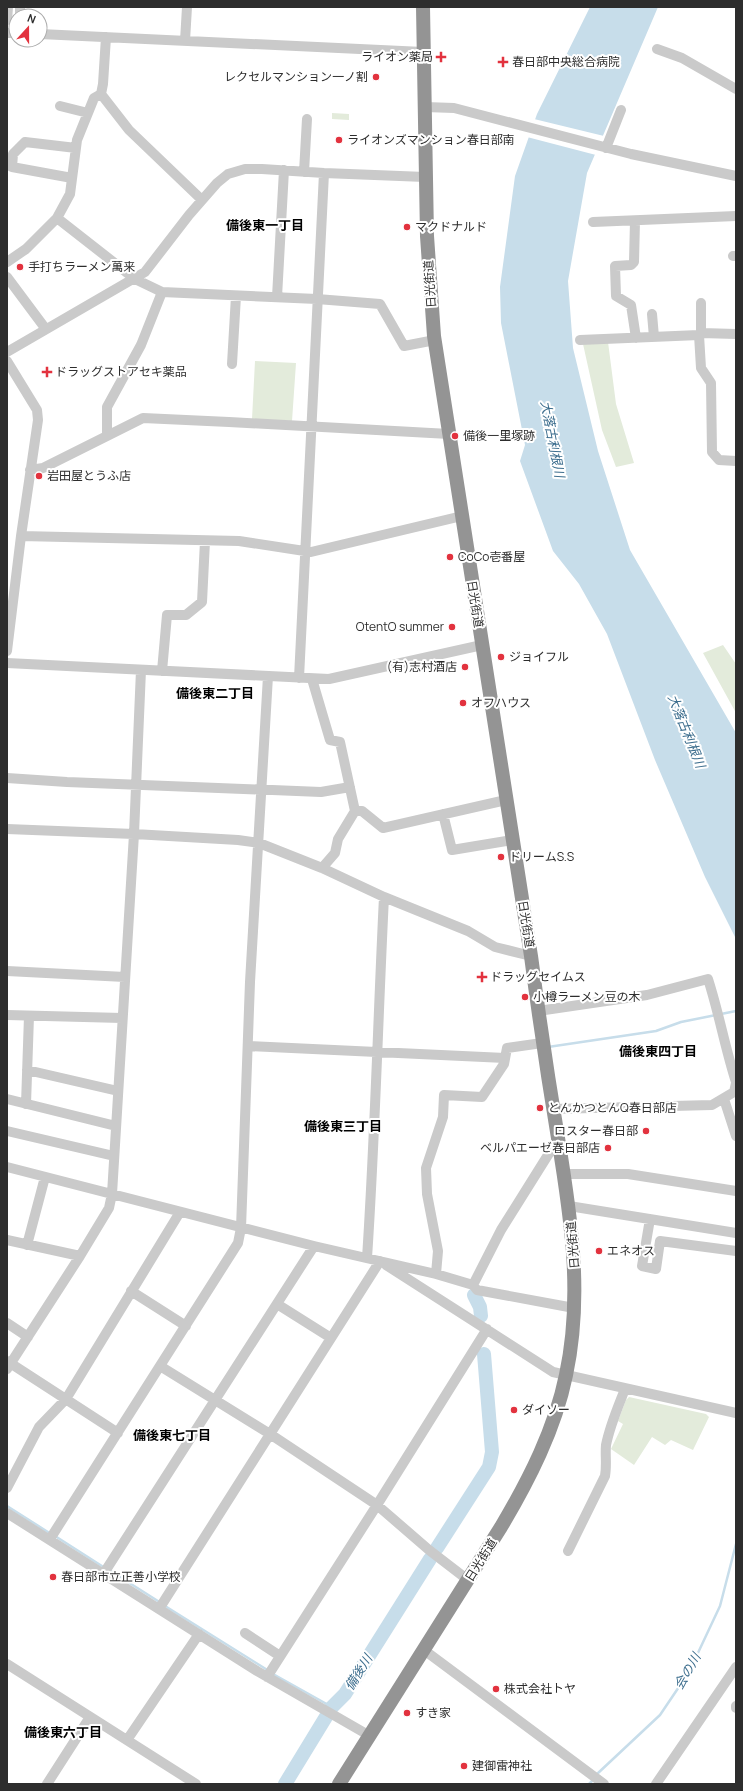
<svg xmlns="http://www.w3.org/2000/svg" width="743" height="1791" viewBox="0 0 743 1791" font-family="Manrope,'Noto Sans JP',sans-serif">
<rect width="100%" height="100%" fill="#fff"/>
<!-- green -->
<path fill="#e3ebdb" d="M332,113l17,1v6l-17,-1z
M608,342l8,62 18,59 -18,4 -14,-37 -19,-86z
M255,361l41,2 -4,58 -40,-2z
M723,645l13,19v49l-33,-60z
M629,1397l77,17 3,3 -16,33 -22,-10 -6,5 -13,-8 -18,28 -23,-16 12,-25 -5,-3 8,-21z"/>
<!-- water -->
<path fill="#c7ddea" d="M590,7h68l-71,166 -19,108 5,67 25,103 32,99 106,183v206l-31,-62 -50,-117 -48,-126 -28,-50 -26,-33 -33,-90 5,-16 -24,-122 -1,-36 15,-111 22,-62z"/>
<!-- pier -->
<path fill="#fff" d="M534,119l70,17 -8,19 -69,-18z"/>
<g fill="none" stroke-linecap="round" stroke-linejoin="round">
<!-- stream -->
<path stroke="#c7ddea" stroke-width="2.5" d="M721,1014l15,-3
M548,1047l108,-16 25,-9 35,-7
M7,1506l44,28
M55,1536l50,32
M109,1570l52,33
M165,1606l104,65
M273,1674l59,33
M597,1774l63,-59 29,-43 31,-66 16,-62
M589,1784l3,-3"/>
<!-- river -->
<path stroke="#c7ddea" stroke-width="14" d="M474,1295l6,12 1,9
M437,1548l52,-81 3,-15 -8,-98
M285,1784l47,-77 13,-13 85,-135"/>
<!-- minor -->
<path stroke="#cacaca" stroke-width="10" d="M20,16v-9
M7,20l1,-13
M7,33h9
M40,34l383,18
M185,41l2,-34
M657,49l25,9 54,31
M101,94l28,36 73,70
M60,106l28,7
M425,107l29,1 177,46 105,22
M606,148l15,-38
M304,172l3,-53
M72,178l-60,-11 1,-13 12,-12 51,6
M57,218l78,61 27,13 155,7 63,5 24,42 31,-6
M635,221l-1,41 -3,3 -16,1 1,30 15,9 5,33
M593,222l143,-6
M733,256h3
M7,262l19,-13 31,-31 13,-24 7,-54 17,-42 7,-4 2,-10 3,-47
M7,277l38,51
M277,297l7,-127
M652,314l2,23
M701,333v-30
M699,335l2,33 10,15 1,69 7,8 17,1
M580,340l119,-5 2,-2 35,1
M7,352l138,-80 44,-57 28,-32 11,-9 17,-5h17l62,4 101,4
M7,361l30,49 1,10 -17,116 -14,115
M232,364l4,-68
M107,436v-29l34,-62 21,-53
M30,470l13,-2 100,-50 86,4 220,12
M21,536l218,5 72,11 151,-36
M7,663l322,16 153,-34
M162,671l5,-56h19l16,-13 3,-61
M299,678l25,-505
M312,679l18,61 10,2 15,69 -17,28 -3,14 -13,15
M7,778l60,4 254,10 29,-5
M355,811h7l21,17 123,-28
M443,814l9,36 60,-10
M7,829l127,5 104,6 21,3 63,25 62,29 84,34 27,16 36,9
M7,971l118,6
M538,1011l109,-16 61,-16c11,34 17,69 28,103
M7,1015l115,3
M248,1046l257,12
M27,1070l91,21
M7,1099l109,27
M724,1099l12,37
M26,1104l3,-88
M553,1109l159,-4 22,-13 2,-9
M7,1131l107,25
M7,1167l307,79 122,28 37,11 4,5 97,18
M565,1174h63l108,17
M569,1206l167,27
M650,1219l-8,47 14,3 4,-28 76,10
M7,1240l73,16
M27,1245l18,-68
M367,1258c8,-120 11,-241 17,-361
M386,1265l167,107 183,41
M436,1274l2,-23 -11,-57 -1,-26 17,-51 1,-22 38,2 22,-33 3,-16 35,-5
M473,1285l28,-55 57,-91
M131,1291l55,35
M277,1304l54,34
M7,1323l21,14
M7,1361l111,72
M160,1366l110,68 107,71 52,45 39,30
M7,1369l73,-113 29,-48 3,-14 22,-360 7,-164
M7,1488l32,-61 27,-28 114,-187
M7,1513l250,158 113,65
M50,1539l188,-296 3,-15 9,-246 18,-306
M568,1551l37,-75c2,-11 0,-21 1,-31 4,-20 12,-38 19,-56
M104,1573l210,-327
M159,1609l221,-348
M245,1633l35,23
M424,1650l180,134
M7,1664l189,120
M267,1677l110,-172 110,-176
M736,1706v2
M127,1740l72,-106
M47,1784l43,-67
M656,1784l80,-117"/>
<!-- highway -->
<path stroke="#949494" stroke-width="14" d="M339,1784l162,-257c28,-47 54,-98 65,-152 17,-79 5,-158 -8,-237 -10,-60 -19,-121 -27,-182l-97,-620 -7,-100 -4,-229"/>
</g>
<!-- markers -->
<g fill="#e2323e" stroke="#fff" stroke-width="1.5">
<path d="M439 51h4v4h4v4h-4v4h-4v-4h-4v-4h4z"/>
<path d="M501 56h4v4h4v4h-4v4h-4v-4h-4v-4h4z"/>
<circle cx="376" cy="77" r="4"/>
<circle cx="339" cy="140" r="4"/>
<circle cx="407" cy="227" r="4"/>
<circle cx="20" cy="267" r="4"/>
<path d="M45 366h4v4h4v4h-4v4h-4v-4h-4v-4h4z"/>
<circle cx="455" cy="436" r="4"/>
<circle cx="39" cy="476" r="4"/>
<circle cx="450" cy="557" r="4"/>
<circle cx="452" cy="627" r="4"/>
<circle cx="501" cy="657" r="4"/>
<circle cx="465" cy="667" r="4"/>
<circle cx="463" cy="703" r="4"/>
<circle cx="501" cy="857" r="4"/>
<path d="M480 971h4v4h4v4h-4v4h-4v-4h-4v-4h4z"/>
<circle cx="525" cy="997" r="4"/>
<circle cx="540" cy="1108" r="4"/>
<circle cx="646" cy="1131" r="4"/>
<circle cx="608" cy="1148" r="4"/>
<circle cx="599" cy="1251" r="4"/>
<circle cx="514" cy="1410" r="4"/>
<circle cx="53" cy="1577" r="4"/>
<circle cx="496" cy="1689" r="4"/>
<circle cx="407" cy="1713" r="4"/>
<circle cx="464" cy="1766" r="4"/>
</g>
<g text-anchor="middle" stroke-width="4" stroke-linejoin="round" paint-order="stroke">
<!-- poi labels -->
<g font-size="12" fill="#2d2d2d" stroke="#fff" text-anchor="start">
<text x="433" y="61" text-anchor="end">ライオン薬局</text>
<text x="512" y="66">春日部中央総合病院</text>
<text x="368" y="81" text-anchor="end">レクセルマンション一ノ割</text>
<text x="347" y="144">ライオンズマンション春日部南</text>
<text x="415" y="231">マクドナルド</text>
<text x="28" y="271">手打ちラーメン萬来</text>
<text x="55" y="376">ドラッグストアセキ薬品</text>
<text x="463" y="440">備後一里塚跡</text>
<text x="47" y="480">岩田屋とうふ店</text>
<text x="458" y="561">CoCo壱番屋</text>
<text x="444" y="631" text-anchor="end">OtentO summer</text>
<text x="509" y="661">ジョイフル</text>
<text x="457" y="671" text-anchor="end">(有)志村酒店</text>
<text x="471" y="707">オフハウス</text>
<text x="509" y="861">ドリームS.S</text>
<text x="490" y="981">ドラッグセイムス</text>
<text x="533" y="1001">小樽ラーメン豆の木</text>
<text x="548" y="1112">とんかつとんQ春日部店</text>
<text x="638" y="1135" text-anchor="end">ロスター春日部</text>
<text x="600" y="1152" text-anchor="end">ベルパエーゼ春日部店</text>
<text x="607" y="1255">エネオス</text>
<text x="522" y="1414">ダイソー</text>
<text x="61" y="1581">春日部市立正善小学校</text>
<text x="504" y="1693">株式会社トヤ</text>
<text x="415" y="1717">すき家</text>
<text x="472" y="1770">建御雷神社</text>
</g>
<!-- street labels -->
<g font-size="12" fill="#2d2d2d" stroke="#fff">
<text transform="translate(430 284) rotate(-94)" y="4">日光街道</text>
<text transform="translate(475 604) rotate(81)" y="4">日光街道</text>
<text transform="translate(526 924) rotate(81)" y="4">日光街道</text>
<text transform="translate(573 1245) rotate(-95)" y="4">日光街道</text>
<text transform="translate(481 1560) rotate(-58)" y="4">日光街道</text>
</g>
<!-- neighbourhood labels -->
<g font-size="13" font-weight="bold" fill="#000" stroke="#fff">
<text x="265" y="230">備後東一丁目</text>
<text x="215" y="698">備後東二丁目</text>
<text x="658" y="1056">備後東四丁目</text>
<text x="343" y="1131">備後東三丁目</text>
<text x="172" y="1440">備後東七丁目</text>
<text x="63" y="1737">備後東六丁目</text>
</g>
<!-- water labels -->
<g font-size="13" font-style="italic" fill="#3d6e8e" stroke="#fff">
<text transform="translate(553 439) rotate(79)" y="5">大落古利根川</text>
<text transform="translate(687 731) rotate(68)" y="5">大落古利根川</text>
<text transform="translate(687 1671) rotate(-60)" y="5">会の川</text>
<text transform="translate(358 1672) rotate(-58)" y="5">備後川</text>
</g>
</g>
<!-- border -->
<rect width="743" height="1791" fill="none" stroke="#2d2d2d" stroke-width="16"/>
<!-- north arrow -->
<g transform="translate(28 28) rotate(21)"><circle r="19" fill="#ffffff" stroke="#ababab"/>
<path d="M0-3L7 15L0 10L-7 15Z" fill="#e2323e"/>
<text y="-6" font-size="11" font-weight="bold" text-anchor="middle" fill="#2d2d2d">N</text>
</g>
</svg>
